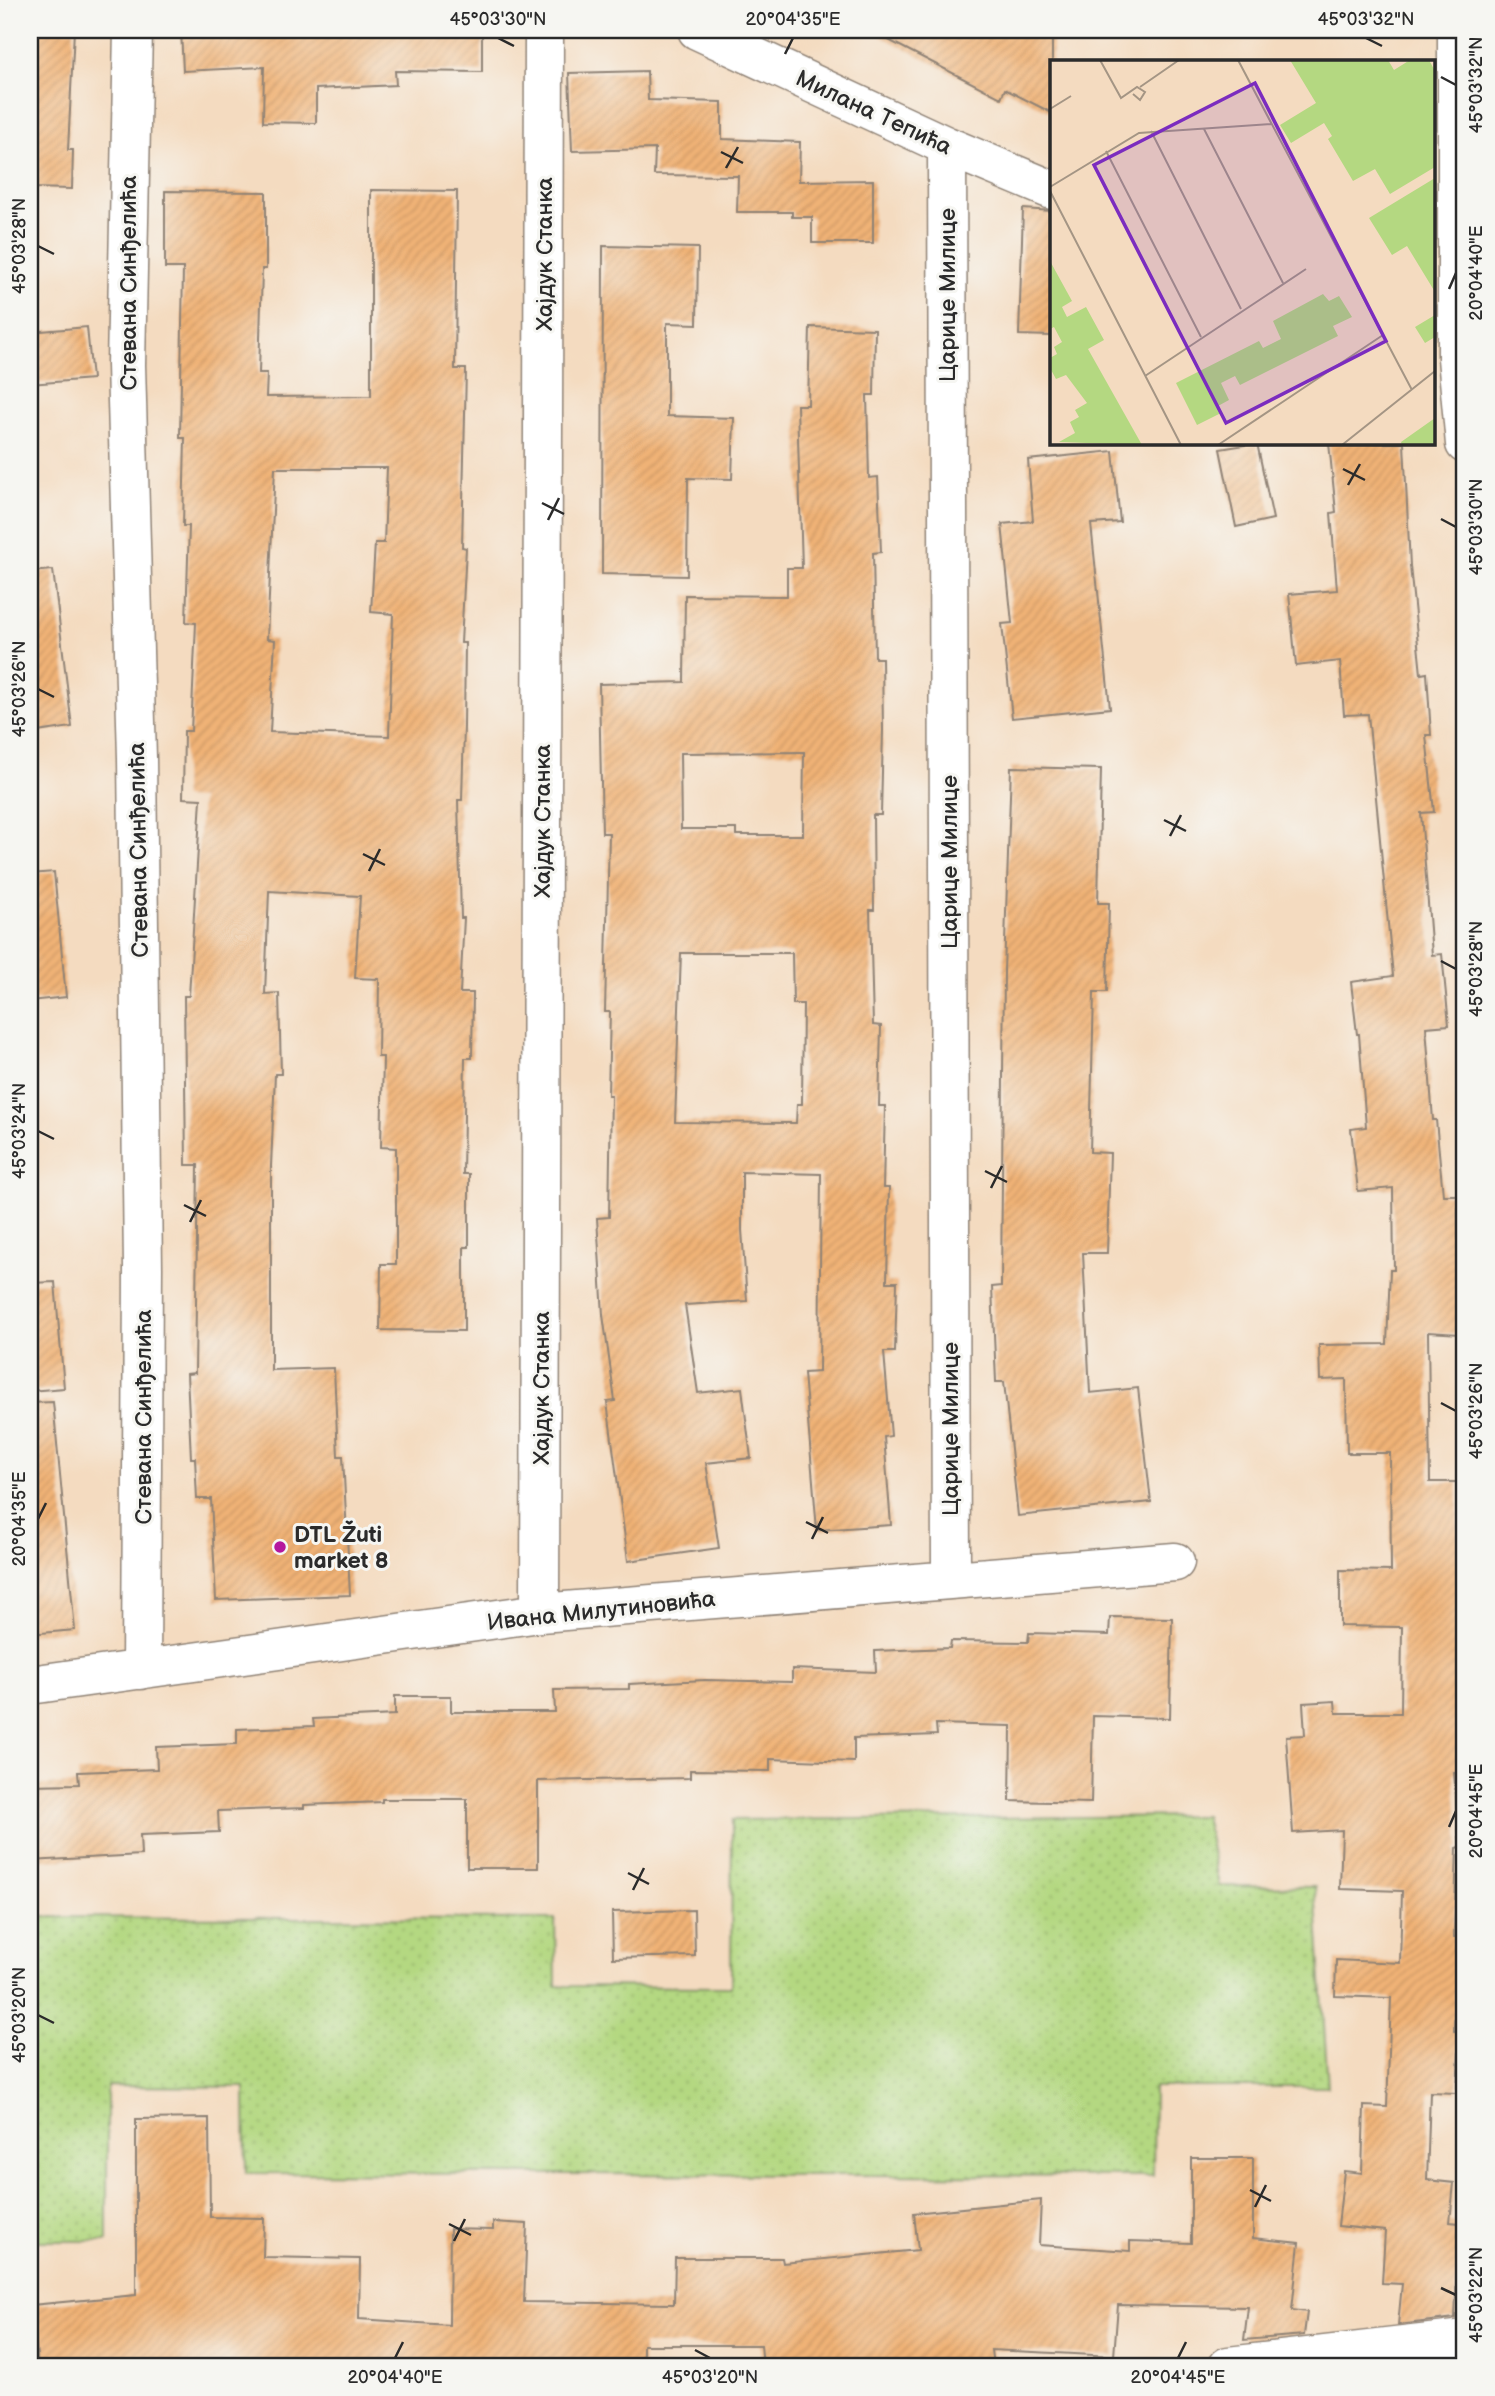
<svg xmlns="http://www.w3.org/2000/svg" width="1495" height="2396" viewBox="0 0 1495 2396" font-family="'Balsamiq Sans',sans-serif">
<defs>
<pattern id="garden-dots" width="8" height="8" patternUnits="userSpaceOnUse" patternTransform="scale(1.75)"><rect width="8" height="8" fill="#b4d881"/><path d="M2 2h.1M6 6h.1" fill="none" stroke="#9bba70" stroke-width="1.8" stroke-linecap="round"/></pattern>
<pattern id="building-hatch" width="6" height="6" patternUnits="userSpaceOnUse" patternTransform="scale(1.75)"><rect width="6" height="6" fill="#f0b276"/><path d="M-1 1l2-2M0 6l6-6M5 7l2-2" fill="none" stroke="#ce9966"/></pattern>
</defs>
<rect width="100%" height="100%" fill="#f6f6f2"/>
<filter id="ink" filterUnits="userSpaceOnUse"><feTurbulence type="fractalNoise" baseFrequency=".0143" numOctaves="2"/><feDisplacementMap in="SourceGraphic" scale="14" xChannelSelector="R" yChannelSelector="G"/><feConvolveMatrix kernelMatrix="1 2 1 2 8 2 1 2 1" color-interpolation-filters="sRGB"/></filter>
<filter id="wash" filterUnits="userSpaceOnUse"><feTurbulence type="fractalNoise" baseFrequency=".00686" numOctaves="4" result="noise"/><feDisplacementMap in="SourceGraphic" scale="28" xChannelSelector="R" yChannelSelector="G"/><feGaussianBlur stdDeviation="1.57" result="paint"/><feColorMatrix in="noise" values="0 0 0 0 0 0 0 0 0 0 0 0 0 0 0 0 0 1.4 0 .05"/><feComposite in="paint" operator="in"/></filter>
<g filter="url(#wash)">
<rect width="100%" height="100%" fill="#f4dbc0"/>
<!-- garden -->
<path fill="url(#garden-dots)" stroke="#708256" stroke-width="2" d="M1205,1816l14,70 96,1 13,200h-174l-1,89 -907,-3 -1,-86 -138,-1v155h-77v-324l525,2 1,67 175,1 1,-167z"/>
<g id="blocks">
<!-- building -->
<path fill="url(#building-hatch)" fill-rule="evenodd" d="M30,30h44l-6,120h5l-1,39 -42,-1z
M181,30h301v42l-87,-1 1,14 -80,4v34l-53,-1 1,-55 -81,4z
M869,30h183v83l-47,-24 -4,9z
M647,71l1,29 74,2v37l78,3 -1,39 74,-1v63h-61v-26h-20v-5h-55l1,-36 -84,-1 1,-26 -83,2 -3,-78z
M371,190l86,1 -2,178h11l-4,178 4,1 -5,95h4l-1,83 -2,74h-4l3,118h3l-4,75h13l-1,65h-7l-2,116h6v73h-5v84l-84,-1 1,-66h15v-116l-15,-1 2,-90h-5l1,-78 -24,-1 5,-82 -91,-5 -4,103 14,-1 2,81h-6l-4,92v204l63,-2 4,88h5l7,139 -134,5 -5,-101h-14l-2,-41h-4l-4,-84 8,-1 3,-208h-12l-2,-169h5l12,-197 -18,-1 1,-67h7l5,-108 -10,-1 3,-96h-6l2,-88h-5l3,-170h-18v-77l101,1v77h-4l-3,104h8l-1,24 105,-1zM275,468h112l-3,75h-9l-4,69 22,2 -4,122 -119,-4 5,-92 -8,-1z
M1023,209l29,2v125l-33,-1z
M603,246l95,2 -1,76 -30,-1v93l67,2 -2,61 -44,-1 -1,98 -85,-2z
M87,327l5,52 -62,5v-52z
M810,327l65,2 -1,66h-7l2,83 9,-1 3,75 -8,1 2,105h7l1,72 -2,85h-8l1,95h-4l3,115 8,1 -2,80h6l-2,82h6l-2,94h10l-2,70h-11l7,84 -7,1 7,88 -74,5 -13,-157 15,-1 2,-198 -79,-2v58l5,71 -62,4 13,88 44,-5 9,70 -45,5 13,85 -91,13 -21,-159 8,-1 -12,-86 -6,-97 12,-1 2,-122h-3l2,-83h-5l4,-179h-7l-3,-149 85,-2 1,-87 102,1v-28h15l-5,-163h11zM804,752l-1,83h-67v-6h-55l-1,-76zM681,953h111l1,51h10l-1,100h-5l-1,19 -121,-1z
M1257,443l16,76 -37,8 -16,-78z
M1329,443h75l6,123 11,108 6,-1 4,62h-5l8,77 -13,1 11,142 10,-1 7,71 -23,2 7,93h3l7,75h15l1,78h3l-2,61 -32,-2 2,150h28l1,291h-5l6,74 -3,1 -3,89h3l-3,94h6l-3,62 -27,-1 -3,88 27,3 -4,39 9,1 -4,95 -57,7 4,-41 -20,-1 3,-52 -47,-5 6,-55 18,2 2,-67 23,1 4,-109 -56,-2 1,-36 64,3 2,-72 -62,-2 2,-59 -49,3 -7,-97 19,-1 -2,-32 32,-2 1,12h65l1,-86 -62,-1v-56l51,1 -1,-118h-43l-1,-74 -26,1 -1,-35 68,-1 3,-74h4l-1,-82 -35,3 -7,-62 15,-2 -7,-93h-2l-6,-52 42,-6 -25,-262 -24,1 -4,-54 -44,5 -7,-72 48,-4 -6,-77 5,-1z
M1113,451l7,71 -29,2 19,184 -98,10 -10,-94 10,-1 -10,-99 31,-3 -5,-61z
M53,570l19,157 -42,6v-161z
M1011,767l90,2 -3,134h11l-2,89h-13l-4,160 20,1 -3,100h-24l7,140 48,-5 13,114 -133,14 -14,-134h-8l-4,-95 9,-1 3,-315z
M54,872l12,125 -36,4v-127z
M55,1282l9,106 -34,3v-108z
M53,1402l22,228 -45,4v-231z
M1110,1617l62,1 -2,100 -77,-2 -2,87 -81,-2 1,-75 -75,-2 1,11 -83,3v24l-84,-3v12l-80,-1v8l-152,3v87h-71v-69h-85v3l-78,3v3l-86,3 1,21 -79,3 1,20 -111,6v-76l49,-1 -1,-12 79,-3 -1,-22 81,-3v-15l77,-3 -1,-7 82,-4v-19h56v16h104l-1,-22 75,-1v-5l76,-4 87,2v-13l84,3 -1,-21 75,-3 1,-7 77,1 1,-9 80,2z
M694,1910l1,46 -82,2 -1,-46z
M209,2118l1,99 54,1 -1,39 97,2 -1,60 90,6 1,-96 43,1v-8l34,2 -3,78 150,2 1,-46h107l1,5 135,-13 -4,-37 127,-13 -2,45 91,6v-10l61,2v-85h62v80l46,5 -7,67 15,2 -3,23 -60,5 4,-33 -130,-2 -4,51 -123,-6 2,16h-230l-2,-21h-118v21h-605l-6,-61 104,-10v-176z"/>
</g>
</g>
<g filter="url(#ink)">
<use href="#blocks" fill-opacity="0" stroke="#908376" stroke-width="2"/>
<g fill="none" stroke-linecap="round" stroke-linejoin="round">
<!-- minor casing -->
<g stroke="#908376" stroke-width="41">
<path id="minor" d="M133,30l-7,335 11,393 6,510 -2,402
M697,30l250,116 105,44
M1457,30v328l8,86
M947,146l4,1432
M540,1613l4,-1583
M30,1685l510,-72 635,-51
M1228,2366l237,-27"/>
</g>
<!-- minor -->
<use href="#minor" stroke="#fff" stroke-width="38"/>
</g>
</g>
<!-- ticks -->
<path fill="none" stroke="#2b2b2b" stroke-width="2.5" d="M498,38l16,8M1366,38l16,8M785,54l8,-16M1441,77l15,8M721,152l22,11M726,168l12,-21M38,246l16,8M1449,289l7,-16M1343,469l22,11M1348,485l12,-21M542,503l22,11M1441,519l15,8M548,520l11,-22M38,689l16,8M1164,820l22,11M1170,836l11,-21M363,854l22,11M369,871l11,-22M1441,961l15,8M38,1131l16,8M985,1171l22,11M991,1188l11,-22M184,1205l22,11M190,1222l11,-22M1441,1403l15,8M38,1519l8,-16M806,1522l22,11M812,1539l11,-22M1449,1827l7,-16M628,1873l21,11M633,1890l11,-22M38,2015l16,8M1250,2190l21,11M1255,2207l11,-22M449,2224l22,11M454,2241l11,-22M1441,2288l15,7M695,2350l15,8M395,2358l8,-16M1178,2358l8,-16"/>
<!-- markers -->
<circle fill="#b5179e" stroke="#f6f6f2" stroke-width="2.5" cx="280" cy="1547" r="7"/>
<g text-anchor="middle" stroke-width="6" stroke-linejoin="round" paint-order="stroke">
<!-- street labels -->
<g font-size="23" fill="#2b2b2b" stroke="#f6f6f2">
<text transform="translate(874 112) rotate(25)" y="8">Милана Тепића</text>
<text transform="translate(544 254) rotate(-90)" y="8">Хајдук Станка</text>
<text transform="translate(128 283) rotate(-90)" y="8">Стевана Синђелића</text>
<text transform="translate(947 295) rotate(-90)" y="8">Царице Милице</text>
<text transform="translate(542 821) rotate(-90)" y="8">Хајдук Станка</text>
<text transform="translate(138 850) rotate(-91)" y="8">Стевана Синђелића</text>
<text transform="translate(949 862) rotate(-90)" y="8">Царице Милице</text>
<text transform="translate(541 1388) rotate(-90)" y="8">Хајдук Станка</text>
<text transform="translate(143 1417) rotate(-90)" y="8">Стевана Синђелића</text>
<text transform="translate(950 1429) rotate(-90)" y="8">Царице Милице</text>
<text transform="translate(601 1610) rotate(-6)" y="8">Ивана Милутиновића</text>
</g>
<!-- poi labels -->
<g font-size="23" font-weight="bold" fill="#2b2b2b" stroke="#f6f6f2" text-anchor="start">
<text x="294" y="1542">DTL Žuti<tspan x="294" dy="26">market 8</tspan></text>
</g>
</g>
<!-- overview -->
<g transform="translate(1050 60)">
<rect width="385" height="385" fill="#f4dbc0"/>
<path d="M240,0h98l6,10 16,-10h19l6,11v96l-45,27 -15,-25 -22,12 -25,-42 4,-3 -8,-13 -33,20 -11,-18 36,-22zM385,118v114l-28,-46 -15,9 -23,-37zM0,201l22,40 -10,6 5,10 19,-10 18,33 -16,9 54,96 -83,-3 16,-9 -5,-11 9,-5 -4,-7 12,-7 -21,-28 -10,4 -6,-11v-10l7,-4 -3,-7 8,-5 -8,-15 -4,2zM273,234l6,7 10,-5 13,21 -19,9 5,10 -98,49 -5,-9 -14,7 8,17 -11,6 3,7 -24,12 -21,-42 83,-42 4,7 18,-9 -8,-18zM385,255v22l-10,6 -10,-16zM385,358v27h-33l-1,-3z" fill="#b4d881"/>
<path fill="none" stroke="#a49584" stroke-width="2" d="M50,0l21,38 16,-11 8,5 -5,8 -7,-6M188,0l174,330M90,27l39,-27M0,49l21,-13M154,69l79,154M101,71l90,178M56,91l95,186M0,127l89,-54 132,-9M0,131l131,254M95,316l161,-107M168,385l165,-110M292,385l93,-74"/>
<path fill="#7b2cbf" fill-opacity="0.15" stroke="#7b2cbf" stroke-width="3.5" d="M205,23l131,258 -160,82 -132,-258z"/>
<rect width="385" height="385" fill="none" stroke="#2b2b2b" stroke-width="3.5"/>
</g>
<!-- margin -->
<rect width="1495" height="2396" fill="none" stroke="#f6f6f2" stroke-width="77"/>
<rect x="38" y="38" width="1418" height="2320" fill="none" stroke="#2b2b2b" stroke-width="2.5"/>
<g font-size="18" text-anchor="middle" fill="#2b2b2b">
<text x="498" y="25">45°03'30"N</text>
<text x="793" y="25">20°04'35"E</text>
<text x="1366" y="25">45°03'32"N</text>
<text transform="translate(1476 85) rotate(-90)" y="6">45°03'32"N</text>
<text transform="translate(19 246) rotate(-90)" y="6">45°03'28"N</text>
<text transform="translate(1476 273) rotate(-90)" y="6">20°04'40"E</text>
<text transform="translate(1476 527) rotate(-90)" y="6">45°03'30"N</text>
<text transform="translate(19 689) rotate(-90)" y="6">45°03'26"N</text>
<text transform="translate(1476 969) rotate(-90)" y="6">45°03'28"N</text>
<text transform="translate(19 1131) rotate(-90)" y="6">45°03'24"N</text>
<text transform="translate(1476 1411) rotate(-90)" y="6">45°03'26"N</text>
<text transform="translate(19 1519) rotate(-90)" y="6">20°04'35"E</text>
<text transform="translate(1476 1811) rotate(-90)" y="6">20°04'45"E</text>
<text transform="translate(19 2015) rotate(-90)" y="6">45°03'20"N</text>
<text transform="translate(1476 2295) rotate(-90)" y="6">45°03'22"N</text>
<text x="395" y="2383">20°04'40"E</text>
<text x="710" y="2383">45°03'20"N</text>
<text x="1178" y="2383">20°04'45"E</text>
</g>
</svg>
